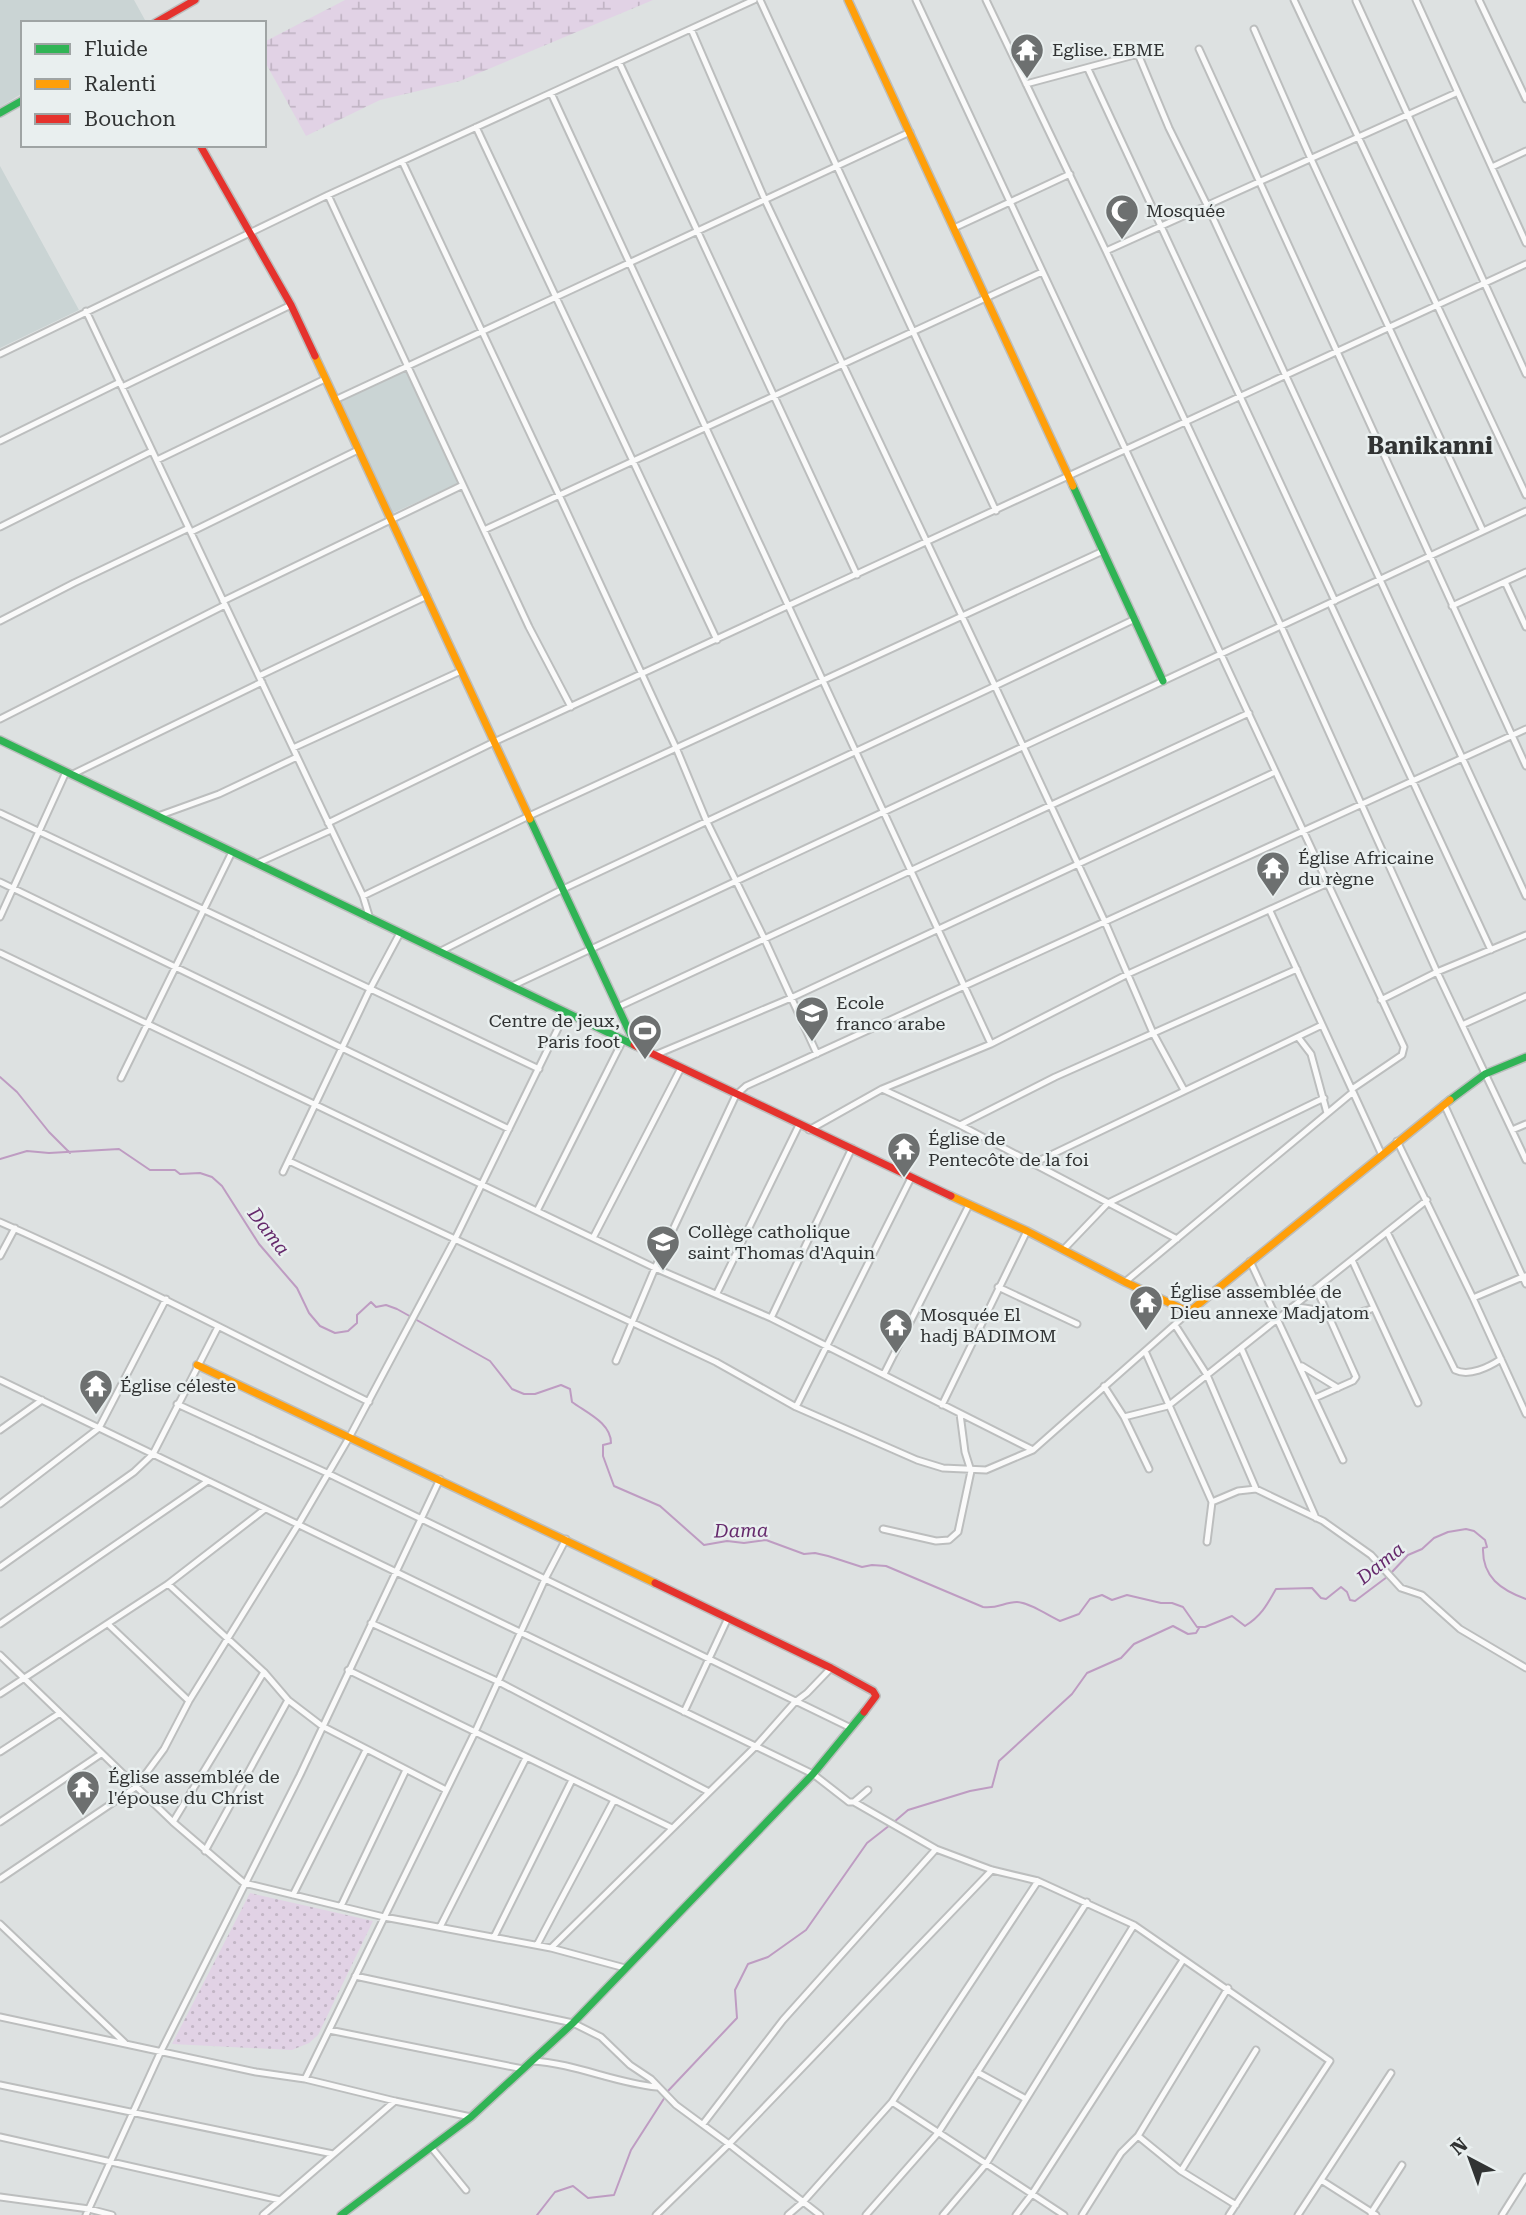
<svg xmlns="http://www.w3.org/2000/svg" width="1526" height="2215" viewBox="0 0 1526 2215" font-family="'Roboto Serif',serif">
<defs>
<pattern id="wetland-marsh" width="20" height="14" patternUnits="userSpaceOnUse" patternTransform="scale(1.75)"><rect width="20" height="14" fill="#e1d2e5"/><path d="M1 5h8M5 5V1M11 12h8M15 12V8" fill="none" stroke="#c2b5c5"/></pattern>
<pattern id="park-dots" width="8" height="8" patternUnits="userSpaceOnUse" patternTransform="scale(1.75)"><rect width="8" height="8" fill="#e1d2e5"/><path d="M2 2h.1M6 6h.1" fill="none" stroke="#c2b5c5" stroke-width="1.8" stroke-linecap="round"/></pattern>
</defs>
<rect width="100%" height="100%" fill="#dde1e1"/>
<!-- built -->
<path fill="#cad4d4" d="M0,0h134l11,20 -4,3h-118v70l-23,14z
M0,166l79,144 -79,38z
M407,370l52,113 -68,31 -52,-113z"/>
<!-- wetland -->
<path fill="url(#wetland-marsh)" d="M345,0h308l-193,81 -80,19 -74,36 -42,-76v-18z"/>
<!-- park -->
<path fill="url(#park-dots)" d="M250,1893l123,28 -55,114 -9,8 -17,7 -120,-6z"/>
<g fill="none" stroke-linecap="round" stroke-linejoin="round">
<!-- stream -->
<path stroke="#be9cc2" stroke-width="2" d="M0,1077l17,15 32,40 21,21
M0,1159l27,-8 22,2 70,-4 31,21h25l5,4 20,-1 12,4 10,9 37,58 38,44 12,25 11,13 15,7 13,-2 9,-8v-8l14,-13 5,5 10,-2 11,4 93,52 22,28 12,5h11l26,-9 9,4 2,13c15,11 39,21 39,41l-8,2v11l11,30 46,20 44,39 23,-4 17,2 22,-3 38,14 11,-1 13,3 34,11 10,-2 14,1 97,41c15,2 21,-5 34,-5 14,1 30,13 43,19l19,-7 11,-15 12,-4 10,5 15,-5 34,8h11l11,4 14,20h8l27,-11 13,10c16,-10 22,-21 31,-37l36,-1 9,10 5,1 15,-12 6,5 3,8 5,1 32,-24
M1391,1573l17,-18 14,-6 12,-11 14,-6 18,-3 8,2 11,9 2,7 -4,1c-1,29 18,42 43,51
M894,1822l14,-12 62,-19 22,-4 7,-26 73,-67 15,-21 34,-15 13,-14 39,-18 15,8 8,-1 3,-5
M667,2092l70,-74 -2,-28 13,-26 20,-7 38,-27 61,-87 23,-18
M537,2215l18,-23 18,-6 15,12 26,-3 17,-45 34,-53"/>
<!-- street casing -->
<g stroke="#bcbebe" stroke-width="9">
<path id="street" d="M760,0l236,511
M916,0l488,1047 -2,8 -50,34
M986,0l120,251 175,375 156,346 89,188
M1294,0l232,495
M1416,0l110,243
M1479,0l47,99
M1356,1l170,373
M1254,29l57,130 172,372
M1199,49l327,717
M619,62l238,513
M1088,69l247,532
M1026,84l112,-30 31,74 38,77 319,691
M551,93l440,951
M476,127l241,513
M402,161l157,334 118,255 30,72 57,116 53,116
M1492,167l34,-16
M328,195l201,432 42,80
M954,228l116,-54
M1106,251l350,-158
M86,311l277,585 7,23
M0,354l328,-159 426,-195
M122,387l169,-82
M335,400l575,-268
M0,441l120,-59
M157,460l168,-81
M0,527l152,-76
M484,530l558,-258
M191,532l167,-82
M1505,582l21,45
M223,601l240,-116
M1330,603l161,347
M1452,606l74,-34
M1135,619l-140,67 110,236 48,111 31,57
M0,621l74,-38 115,-55
M259,676l168,-80
M0,719l225,-114
M293,748l168,-77
M73,774l189,-92
M0,813l539,256
M158,816l61,-22 78,-37
M328,823l166,-81 1032,-478
M258,863l73,-33
M0,882l509,247
M363,896l166,-80 574,-265
M1270,911l111,242
M0,917l66,-145
M439,952l124,-63 432,-203 -230,-486 -74,-171
M0,953l655,315 116,50 262,132
M512,986l1014,-475
M1381,1000l56,-28 89,-37
M618,1007l631,-294
M1462,1025l64,-29
M1298,1037l13,17 16,59
M655,1055l136,-57 484,-226
M121,1078l111,-226
M882,1089l78,36 217,114
M1444,1104l82,180
M960,1125l95,-48 242,-108
M809,1130l73,-41 109,-45 137,-70 200,-91
M1512,1130l14,-6
M1397,1141l76,157 53,116
M289,1161l427,201 80,45 121,53 26,8 43,2 47,-20 156,-138
M1032,1164l290,-139
M283,1172l87,-183 30,-56
M537,1211l86,-171
M0,1222c125,55 246,119 369,180
M1387,1232l68,138c14,7 34,-3 46,-11
M593,1238l88,-170
M1064,1249l44,-46 216,-105
M0,1256l15,-28
M1352,1260l66,143
M1250,1261l93,199
M1125,1282l228,-190
M998,1287l79,37
M717,1293l82,-168
M1473,1298l52,-22
M1292,1307c32,1 49,14 82,1
M771,1318l81,-170
M1175,1325l32,50 49,114
M1241,1348l75,170
M1145,1351l67,151 -5,40
M616,1361l39,-93 81,-173 10,-9 780,-357
M1302,1366l36,22
M884,1374l85,-169
M0,1380l813,394 36,28h5l14,-12
M1104,1386l20,31 25,52
M1315,1398l38,-17 3,-4 -40,-89
M177,1404l150,69 524,255
M942,1405l85,-174
M796,1407l115,-229
M1124,1417l44,-11 259,-206
M0,1430l42,-30
M1212,1502l26,-11 18,-2 67,32 48,34 30,33 21,7 38,34 66,39
M0,1504l99,-76 67,-129
M883,1529l53,12 13,-1 9,-8 13,-61 -6,-19 -5,-38
M0,1567l134,-95 19,-18 65,-127
M168,1584l96,88 24,28 34,26 124,64
M371,1623l126,58 212,111
M0,1624l208,-143
M108,1624l81,77
M0,1655l173,167 71,61 140,34 167,31 74,20
M348,1670l324,158
M0,1694l168,-110 97,-75
M684,1712l44,-94
M0,1752l60,-39
M854,1802l82,47 56,21 46,11 96,44 196,136 -101,154
M0,1822l101,-68
M173,1822l91,-150
M205,1851l83,-151
M0,1879l136,-92 28,-38 25,-48 109,-176 52,-89 105,-197 111,-227
M293,1895l73,-145
M341,1906l65,-136
M0,1924l125,119
M440,1927l86,-169
M494,1937l78,-157
M537,1945l77,-145
M551,1948l205,-202 39,-44 12,-9 24,-25
M355,1976l218,47 28,14 29,28 21,14 25,26 53,39 91,71
M0,2017l256,55 49,7 90,22 76,16
M329,2030l194,39
M531,2061c44,2 83,22 126,26
M977,2072l49,27
M305,2079l170,-347 70,-153 21,-40
M0,2085l333,69
M892,2102l172,113
M703,2124l80,-104 153,-171
M1138,2136l43,35 55,34
M0,2137l280,63
M431,2147l35,43
M1181,2171l75,-121
M1321,2180l55,35
M0,2197l89,12 23,6
M1371,2213l31,-48
M86,2215l75,-164 139,-276 140,-296
M263,2215l132,-114
M656,2215l73,-71 263,-274
M788,2215l15,-13 89,-100 146,-221
M866,2215l72,-82 149,-231
M943,2215l43,-51 148,-239
M1016,2215l16,-21 151,-234
M1082,2215l39,-62 17,-17 90,-148
M1298,2215l93,-142
M1502,2215l24,-38"/>
</g>
<!-- fast casing -->
<g stroke="#bcbebe" stroke-width="10">
<path id="fast" d="M0,113l23,-13
M1073,486l90,195
M0,740l634,305
M530,819l106,227
M1450,1100l35,-26 41,-17
M341,2215l130,-98 102,-94 240,-249 51,-62"/>
</g>
<!-- slow casing -->
<g stroke="#bcbebe" stroke-width="10">
<path id="slow" d="M848,0l225,486
M315,356l215,463
M951,1196l76,35 98,51 64,30 261,-212
M197,1365l458,218"/>
</g>
<!-- jam casing -->
<g stroke="#bcbebe" stroke-width="10">
<path id="jam" d="M155,23l40,-23
M200,145l91,160 24,51
M634,1045l317,151
M655,1583l176,85 42,23 3,5 -12,16"/>
</g>
<!-- street -->
<use href="#street" stroke="#fafafa" stroke-width="5"/>
<!-- fast -->
<use href="#fast" stroke="#30b455" stroke-width="7"/>
<!-- slow -->
<use href="#slow" stroke="#ff9f0a" stroke-width="7"/>
<!-- jam -->
<use href="#jam" stroke="#e5322d" stroke-width="7"/>
</g>
<!-- icons -->
<defs>
<g id="temple-pin" transform="scale(1.75)"><path d="M0 17L-7.5 6A9.5 9.5 0 1 1 7.5 6Z" fill="#6d7070" stroke="#e9efef"/><path d="M0-6L5-2H3V0L6.5 2.5H4V6H1.5V3h-3V6H-4V2.5H-6.5L-3 0V-2H-5Z" fill="#fff"/></g>
<g id="mosque-pin" transform="scale(1.75)"><path d="M0 17L-7.5 6A9.5 9.5 0 1 1 7.5 6Z" fill="#6d7070" stroke="#e9efef"/><path d="M3.5-4.9A6 6 0 1 0 3.5 4.9A5 5 0 1 1 3.5-4.9Z" fill="#fff"/></g>
<g id="university-pin" transform="scale(1.75)"><path d="M0 17L-7.5 6A9.5 9.5 0 1 1 7.5 6Z" fill="#6d7070" stroke="#e9efef"/><path d="M0-5L7-2L0 1L-7-2ZM-4 1L0 2.5L4 1V4Q0 6-4 4Z" fill="#fff"/></g>
<g id="stadium-pin" transform="scale(1.75)"><path d="M0 17L-7.5 6A9.5 9.5 0 1 1 7.5 6Z" fill="#6d7070" stroke="#e9efef"/><path d="M0-5a6.5 5 0 1 0 0 10a6.5 5 0 1 0 0-10ZM-3.5-1.8h7v3.6h-7Z" fill="#fff"/></g>
</defs>
<g fill-rule="evenodd">
<use href="#temple-pin" x="1027" y="50"/>
<use href="#mosque-pin" x="1122" y="211"/>
<use href="#temple-pin" x="1273" y="868"/>
<use href="#university-pin" x="812" y="1013"/>
<use href="#stadium-pin" x="645" y="1031"/>
<use href="#temple-pin" x="904" y="1149"/>
<use href="#university-pin" x="663" y="1242"/>
<use href="#temple-pin" x="1146" y="1302"/>
<use href="#temple-pin" x="896" y="1325"/>
<use href="#temple-pin" x="96" y="1386"/>
<use href="#temple-pin" x="83" y="1787"/>
</g>
<g text-anchor="middle" stroke-width="5" stroke-linejoin="round" paint-order="stroke">
<!-- poi labels -->
<g font-size="18" fill="#313333" stroke="#e9efef" text-anchor="start">
<text x="1052" y="56">Eglise. EBME</text>
<text x="1146" y="217">Mosquée</text>
<text x="1298" y="864">Église Africaine<tspan x="1298" dy="21">du règne</tspan></text>
<text x="836" y="1009">Ecole<tspan x="836" dy="21">franco arabe</tspan></text>
<text x="620" y="1027" text-anchor="end">Centre de jeux,<tspan x="620" dy="21">Paris foot</tspan></text>
<text x="928" y="1145">Église de<tspan x="928" dy="21">Pentecôte de la foi</tspan></text>
<text x="688" y="1238">Collège catholique<tspan x="688" dy="21">saint Thomas d'Aquin</tspan></text>
<text x="1170" y="1298">Église assemblée de<tspan x="1170" dy="21">Dieu annexe Madjatom</tspan></text>
<text x="920" y="1321">Mosquée El<tspan x="920" dy="21">hadj BADIMOM</tspan></text>
<text x="120" y="1392">Église céleste</text>
<text x="108" y="1783">Église assemblée de<tspan x="108" dy="21">l'épouse du Christ</tspan></text>
</g>
<!-- water labels -->
<g font-size="19" font-style="italic" fill="#65296c" stroke="#e9efef">
<text transform="translate(269 1231) rotate(52)" y="7">Dama</text>
<text transform="translate(741 1530) rotate(-1)" y="7">Dama</text>
<text transform="translate(1380 1563) rotate(-39)" y="7">Dama</text>
</g>
<!-- district labels -->
<g font-size="24" font-weight="bold" fill="#313333" stroke="#e9efef">
<text x="1430" y="454">Banikanni</text>
</g>
</g>
<!-- legend -->
<rect x="21" y="21" width="245" height="126" fill="#e9efef" stroke="#9fa4a4" stroke-width="2"/>
<rect x="35" y="44" width="35" height="10" fill="#30b455" stroke="#9fa4a4" stroke-width="2"/>
<text x="84" y="56" font-size="21" fill="#313333">Fluide</text>
<rect x="35" y="79" width="35" height="10" fill="#ff9f0a" stroke="#9fa4a4" stroke-width="2"/>
<text x="84" y="91" font-size="21" fill="#313333">Ralenti</text>
<rect x="35" y="114" width="35" height="10" fill="#e5322d" stroke="#9fa4a4" stroke-width="2"/>
<text x="84" y="126" font-size="21" fill="#313333">Bouchon</text>
<!-- north arrow -->
<g transform="translate(1470 2159) rotate(319)" stroke="#e9efef" stroke-width="5" paint-order="stroke">
<path d="M0-5L12 26L0 18L-12 26Z" fill="#313333"/>
<text y="-10" font-size="19" font-weight="bold" text-anchor="middle" fill="#313333">N</text>
</g>
</svg>
